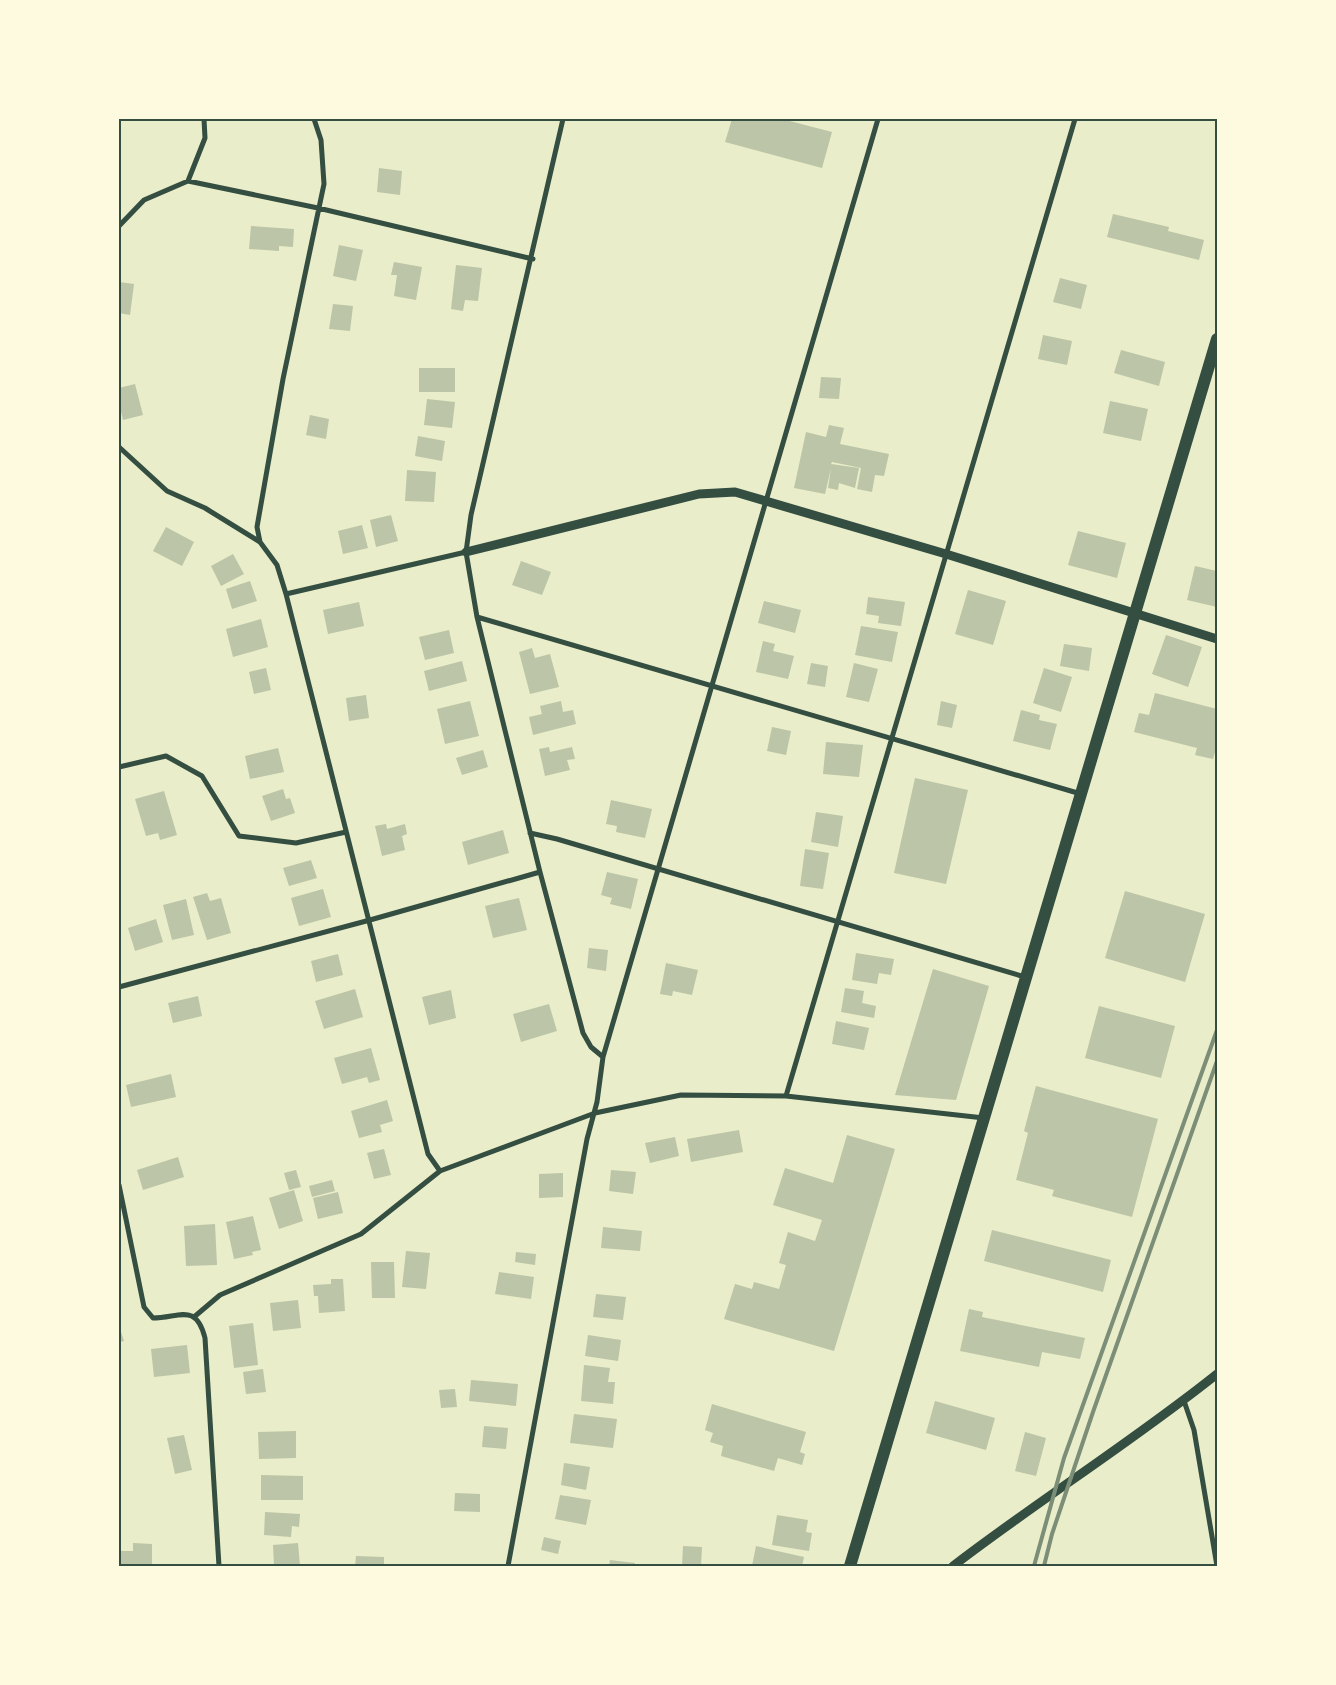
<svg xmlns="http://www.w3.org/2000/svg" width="1336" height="1685" viewBox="0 0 1336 1685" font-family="'Fira Sans Condensed',sans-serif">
<rect width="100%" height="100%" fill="#e9edc9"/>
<!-- building -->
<path fill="#bcc5a7" d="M732,119h50l50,13 -10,36 -97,-26z
M379,168l23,3 -2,24 -23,-3z
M1113,214l56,13 -1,4 36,9 -5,20 -92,-23z
M251,226l43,3 -1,18 -14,-1v5l-30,-2z
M339,245l24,5 -7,31 -23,-5z
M394,262l28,5 -6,33 -22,-4 3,-21h-6z
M456,265l26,3 -4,33 -13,-1 -2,11 -12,-2z
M1060,278l27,7 -6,24 -28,-7z
M119,282l15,2 -4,31 -11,-2z
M333,304l20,2 -3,25 -21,-2z
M1043,335l29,6 -5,24 -29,-6z
M1121,350l44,12 -6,24 -45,-13z
M419,368h36v24h-36z
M821,377l20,1 -2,21 -20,-1z
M135,384l8,31 -20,5 -4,-16v-16z
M427,399l28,3 -3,26 -28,-3z
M1110,401l38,8 -7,32 -38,-8z
M310,415l19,4 -3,20 -20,-4z
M829,425l15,3 -4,16 49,10 -5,22 -9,-1 -3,17 -15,-3 4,-21 -29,-6 -1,2 28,4 -4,20 -16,-5 -1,7 -10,-2 3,-20 -6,26 -31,-6 12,-56 20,5z
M418,436l27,5 -3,20 -27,-5z
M407,470l29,2 -2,30 -29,-1z
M391,515l7,26 -22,6 -6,-27z
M362,525l6,23 -25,6 -5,-23z
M166,527l28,15 -12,24 -29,-15z
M1078,531l48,12 -9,35 -49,-13z
M233,554l11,20 -23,12 -10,-20z
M521,561l30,11 -9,23 -30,-10z
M1195,566l22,5v36l-30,-7z
M250,581l7,20 -25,8 -6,-20z
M968,590l38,11 -13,44 -38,-11z
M868,597l37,5 -4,24 -23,-3 1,-7 -13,-2z
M764,601l37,9 -6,23 -37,-10z
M359,602l5,24 -36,8 -5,-24z
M261,619l7,28 -35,10 -7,-28z
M861,626l37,6 -6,30 -37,-7z
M449,630l5,23 -29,7 -6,-23z
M1166,635l36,12 -14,40 -36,-13z
M763,641l12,3 -2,7 21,5 -6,23 -32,-7z
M1064,644l28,4 -3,23 -29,-5z
M532,648l3,10 15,-4 9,33 -29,7 -11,-42z
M462,661l5,20 -38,10 -5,-20z
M811,663l17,3 -3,21 -18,-3z
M854,663l24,6 -9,33 -23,-5z
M266,668l5,22 -17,4 -5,-22z
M1044,668l28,9 -11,35 -28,-9z
M1155,693l62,16v36l-4,14 -18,-4 2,-7 -63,-16 5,-19 10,2z
M366,695l3,23 -20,3 -3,-23z
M470,701l9,35 -34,8 -8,-35z
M561,701l2,11 10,-2 3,14 -43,11 -4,-18 13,-3 -2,-8z
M941,701l16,4 -5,23 -15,-3z
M1021,710l19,5 -1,5 18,4 -7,26 -37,-9z
M772,727l19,4 -5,24 -19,-4z
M826,742l37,3 -4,32 -36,-3z
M549,747l1,5 22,-5 3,12 -8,1 3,10 -25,6 -6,-27z
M278,748l6,24 -34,7 -5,-23z
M483,750l5,17 -26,8 -6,-17z
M915,778l53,12 -22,94 -52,-11z
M283,789l3,10 4,-1 5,15 -24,8 -9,-25z
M164,791l13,44 -17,5 -2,-7 -12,3 -11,-37z
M611,800l41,9 -7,29 -29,-6 1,-6 -11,-2z
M816,812l27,4 -5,31 -27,-5z
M386,824l1,5 18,-5 2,10 -5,2 3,14 -23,6 -7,-30z
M503,830l6,23 -41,12 -6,-23z
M805,849l24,4 -6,36 -23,-3z
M311,860l6,18 -28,8 -6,-18z
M607,872l31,7 -7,30 -21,-5 2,-6 -11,-3z
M323,889l8,28 -32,9 -8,-28z
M1125,891l80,23 -20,68 -80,-24z
M207,893l3,8 11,-3 10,35 -24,7 -14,-43z
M519,898l8,32 -34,8 -8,-32z
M186,899l8,36 -22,5 -9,-35z
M156,919l7,23 -28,9 -7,-23z
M589,948l19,2 -2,21 -19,-3z
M856,953l38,6 -3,16 -12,-2 -2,11 -25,-4z
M338,954l5,21 -27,7 -5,-21z
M666,963l32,7 -6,25 -19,-4 -1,5 -12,-2z
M933,969l56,17 -33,114 -61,-5z
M845,988l19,3 -2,12 14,3 -2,12 -33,-6z
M355,989l8,28 -39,12 -9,-28z
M451,990l5,28 -27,7 -7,-28z
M198,996l4,20 -29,7 -5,-20z
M549,1004l8,27 -36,11 -8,-28z
M1099,1006l76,20 -14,52 -76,-20z
M836,1021l33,7 -5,22 -32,-6z
M371,1048l9,32 -11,3 -2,-6 -25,7 -8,-26z
M171,1074l5,23 -45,10 -5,-22z
M1036,1086l122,33 -26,98 -80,-21 2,-6 -38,-10 12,-47 -4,-2z
M387,1100l6,21 -13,4 2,7 -23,6 -8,-27z
M739,1130l4,22 -52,10 -4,-23z
M847,1135l48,14 -61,202 -110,-32 11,-35 17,5 2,-7 25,7 7,-24 -7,-2 9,-31 27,9 7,-21 -49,-15 12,-37 48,15z
M675,1137l4,19 -29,7 -5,-20z
M384,1149l7,26 -17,4 -7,-26z
M178,1157l6,20 -41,13 -6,-20z
M296,1170l5,17 -12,3 -5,-17z
M611,1170l25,2 -3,22 -24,-3z
M563,1173v24l-24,1v-24z
M332,1180l3,11 -23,6 -3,-11z
M294,1190l9,31 -24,8 -10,-31z
M338,1192l5,21 -25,6 -5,-21z
M253,1216l8,34 -9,2 1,3 -19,4 -8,-37z
M215,1224l2,41 -31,1 -2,-40z
M603,1227l39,4 -2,20 -39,-3z
M992,1230l119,30 -8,32 -119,-31z
M406,1251l24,2 -4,36 -24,-2z
M516,1252l20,2 -1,11 -20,-3z
M371,1262h23l1,36h-23z
M499,1272l35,5 -3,22 -36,-5z
M331,1279h12l2,32 -26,2 -1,-17h-4l-1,-11 18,-1z
M596,1294l30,3 -3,23 -30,-3z
M298,1300l3,28 -28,3 -3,-28z
M969,1309l14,3 -1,5 103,21 -5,21 -38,-7 -3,15 -79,-16z
M253,1323l5,42 -24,3 -5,-42z
M119,1326l5,15 -5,1z
M588,1335l33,5 -3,21 -33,-5z
M187,1345l3,28 -36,4 -3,-28z
M584,1365l26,3 -2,14h7l-2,22 -32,-3z
M263,1369l3,23 -20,2 -3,-22z
M471,1380l47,4 -2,22 -47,-5z
M455,1389l2,18 -16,1 -2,-18z
M935,1401l60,17 -9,32 -60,-17z
M712,1404l94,28 -6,20 5,2 -3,11 -24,-7 -4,13 -53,-15 2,-10 -13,-4 3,-9 -8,-3z
M574,1414l43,5 -4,29 -43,-5z
M484,1426l24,2 -2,21 -24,-2z
M296,1431v27l-37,1 -1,-27z
M1025,1432l21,6 -10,38 -21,-5z
M184,1435l8,35 -17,4 -8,-36z
M564,1463l26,4 -4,23 -25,-5z
M261,1475l42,1v24h-42z
M455,1493l25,1v18l-26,-1z
M560,1495l31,5 -5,25 -31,-6z
M265,1512l35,2 -1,13 -7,-1 -1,11 -27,-2z
M777,1515l31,5 -2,12 6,1 -3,18 -37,-6z
M544,1537l17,4 -3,13 -17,-4z
M133,1543l19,1v22h-32v-15h13z
M298,1543l2,23h-26l-1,-21z
M683,1546l19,1 -1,19h-19z
M756,1546l48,11 -2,9h-50z
M356,1556l28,1v9h-29z
M610,1560l25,3 -1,3h-25z"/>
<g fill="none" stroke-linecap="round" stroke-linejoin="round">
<!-- minor -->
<path stroke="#344e41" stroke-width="5" d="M314,119l7,21 3,44 -41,195 -26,148 3,15 17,23 9,29 142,560 12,17
M563,119l-92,396 -5,37 11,65 63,255 43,161 8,14 12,10
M188,181l17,-43 -1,-19
M119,226l25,-26 44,-19 130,27 215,51
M119,447l48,44 38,17 55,34
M286,594l180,-42
M477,617l604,177
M119,767l47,-11 36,20 37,60 57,7 50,-11
M530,833l27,6 468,138
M119,987l251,-67 170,-48
M786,1096l289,-977
M119,1185l25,122 9,11c26,0 43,-16 52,20l14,228
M194,1317l26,-22 141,-61 79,-63 155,-58 86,-18 105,1 198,22
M1184,1401l10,29 23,136
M508,1566l79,-427 10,-37 6,-45 275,-938"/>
<!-- tertiary -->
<path stroke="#344e41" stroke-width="9" d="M466,552l233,-58 36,-2 211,62 271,85
M953,1566c86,-66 179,-124 264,-192"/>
<!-- primary -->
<path stroke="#344e41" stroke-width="12" d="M850,1566l367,-1227"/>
<!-- rail -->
<path stroke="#7c8e77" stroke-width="4" d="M1034,1566l30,-108 153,-428
M1044,1566l8,-32 41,-122 124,-351"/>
</g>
<!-- border -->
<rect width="1336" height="1685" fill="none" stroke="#fefae0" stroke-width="240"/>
<rect x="120" y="120" width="1096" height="1445" fill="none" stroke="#344e41" stroke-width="2"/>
</svg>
